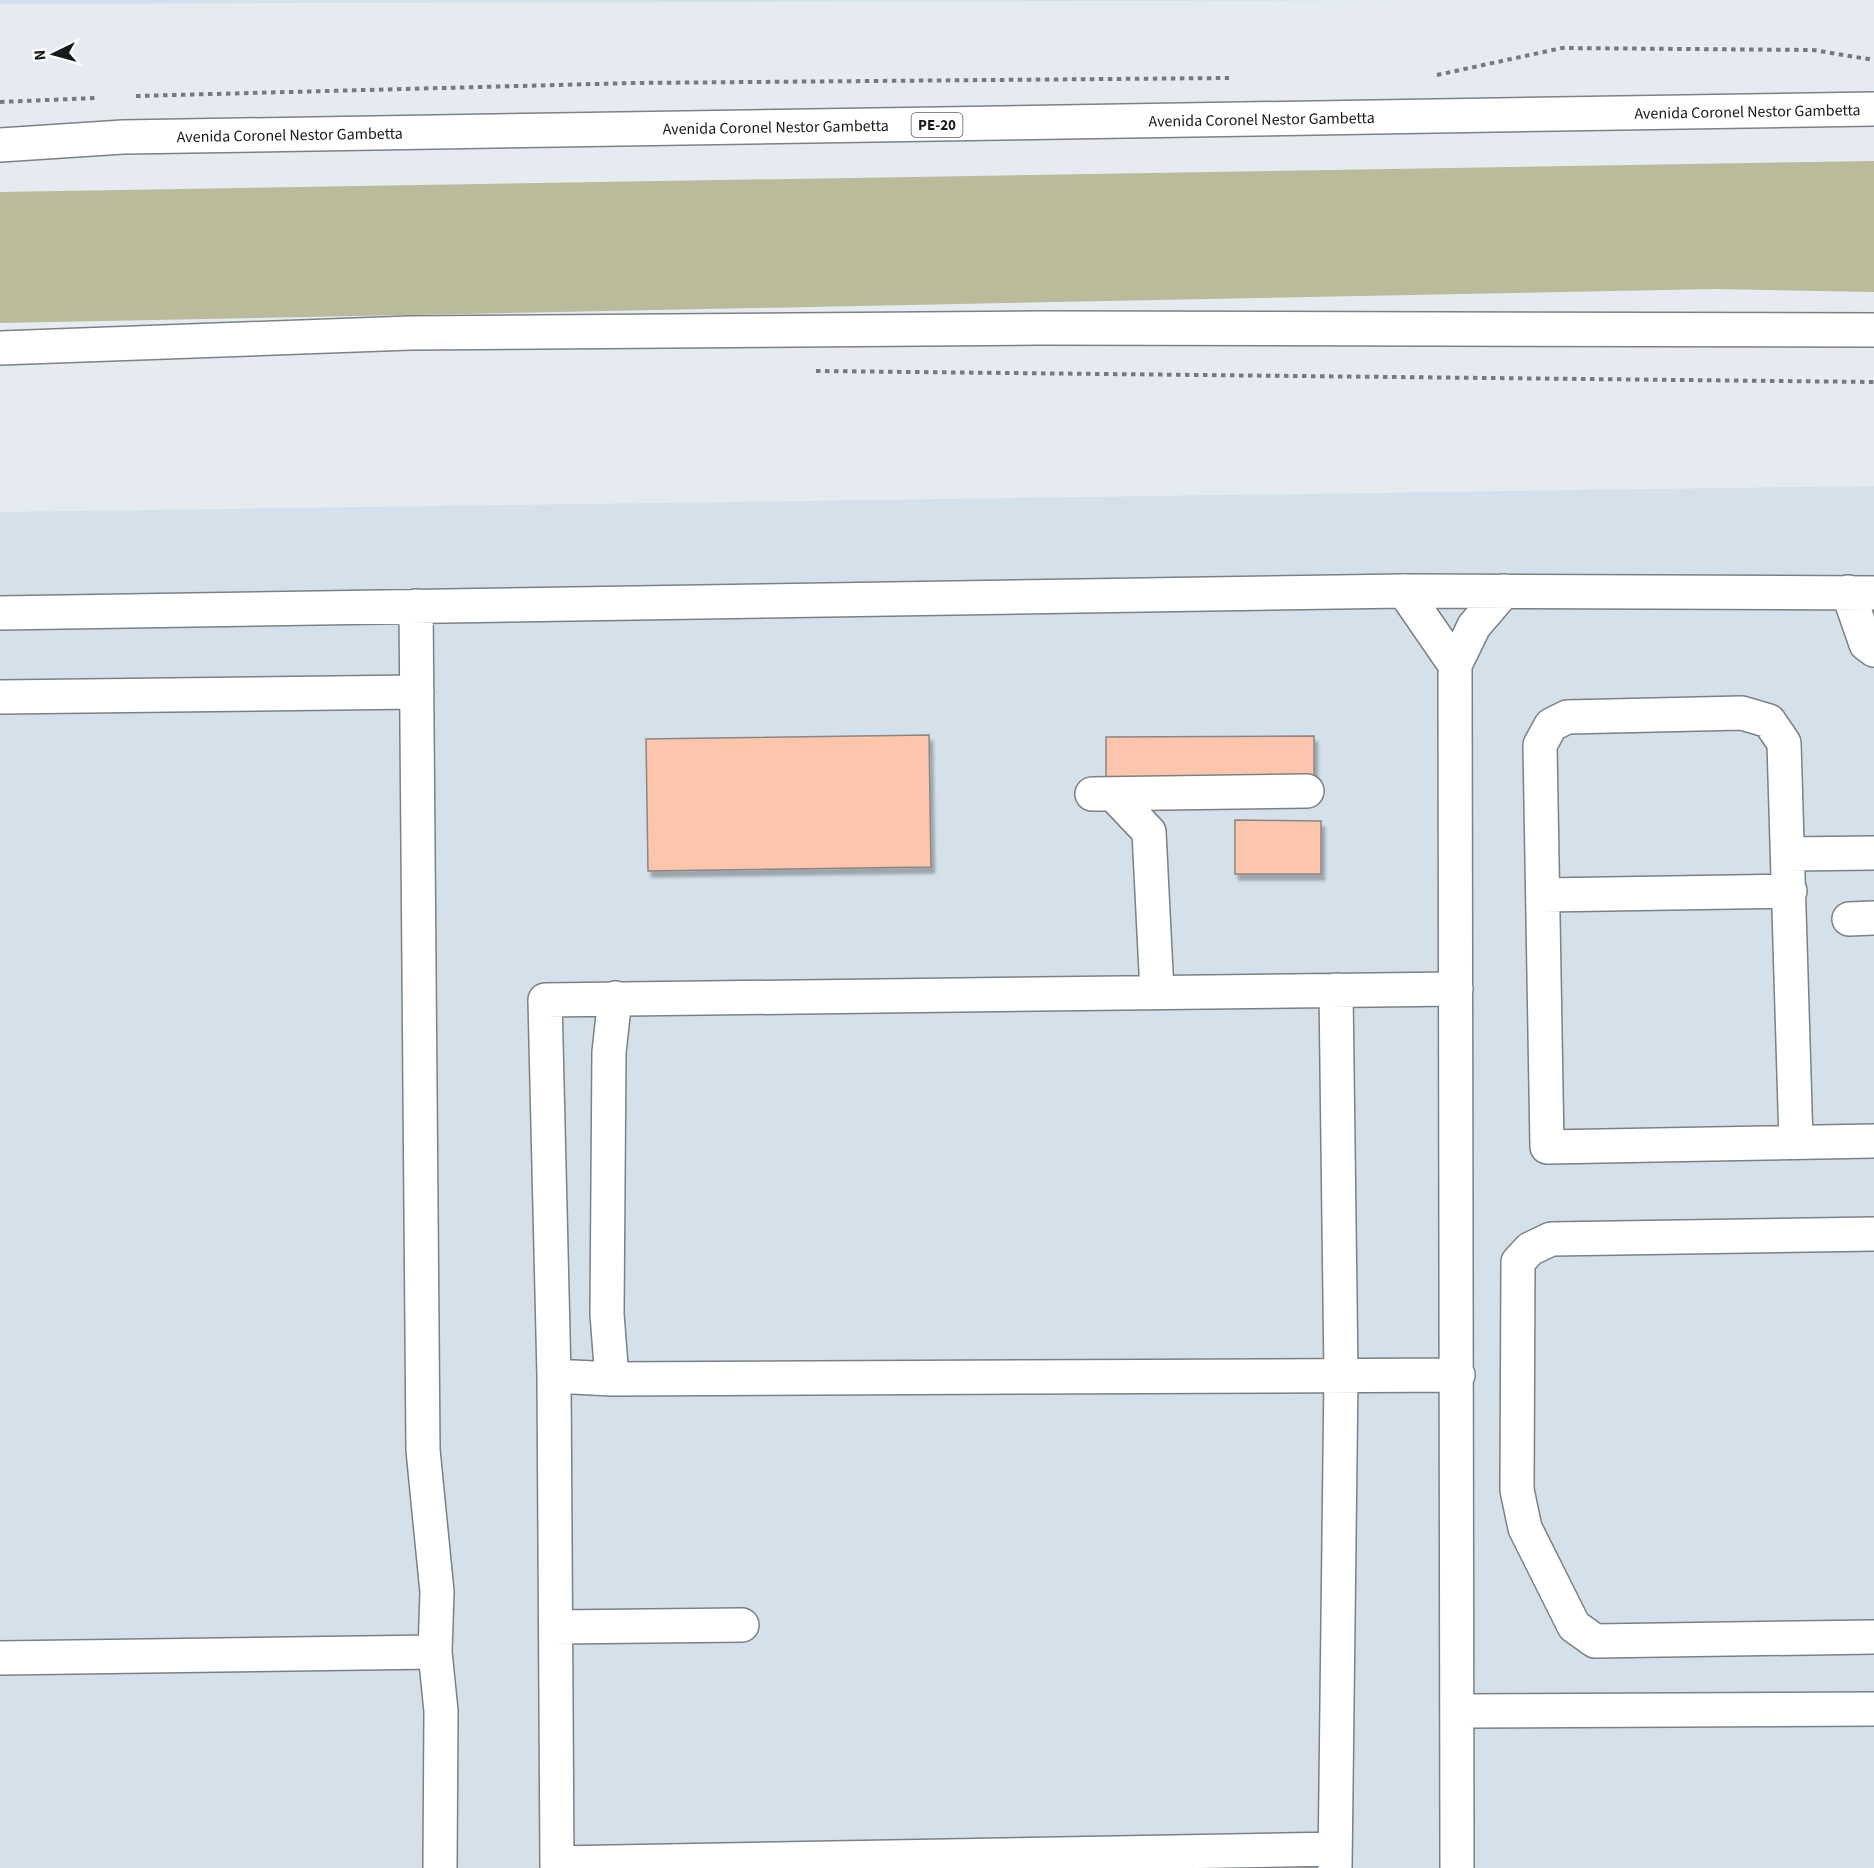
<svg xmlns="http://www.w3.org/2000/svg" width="1874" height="1868" viewBox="0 0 1874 1868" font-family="'Source Sans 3',sans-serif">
<defs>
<filter id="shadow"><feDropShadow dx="3.5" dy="6" stdDeviation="1.5" flood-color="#0004"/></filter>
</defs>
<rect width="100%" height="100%" fill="#e5ebf1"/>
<!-- built -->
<path fill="#d4e1eb" d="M0,0h1453l-1453,4z
M1874,486v1382h-1874v-1356z"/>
<!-- green -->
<path fill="#b9bb9a" d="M1874,161v131l-160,-3 -1714,34v-131z"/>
<!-- building -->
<path fill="#fdc5ab" stroke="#8c8582" stroke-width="1.5" filter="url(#shadow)" d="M929,735l2,132 -283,4 -2,-132z
M1314,736v40l-208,1v-40z
M1235,820l86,1v53h-86z"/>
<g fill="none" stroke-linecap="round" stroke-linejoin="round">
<!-- minor casing -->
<g stroke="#7b8185" stroke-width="36">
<path id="minor" d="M1404,591l51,74
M1848,592l18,52 8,6
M416,606l7,844 14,142 -2,60 6,59 -1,157
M0,613l1404,-22 470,2
M0,697l417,-5
M1092,794l215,-3
M1113,794l36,38 8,160
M1789,854l85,-1
M1544,895l246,-4
M1849,919l25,-1
M1796,1142l-12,-399 -15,-22 -27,-8 -175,4 -16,8 -11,20 7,402 327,-6
M1874,1234l-323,5 -21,10 -12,13 -1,228 8,38 49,98 21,15 279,-4
M554,1376l58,3 846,-4
M612,1379l-5,-65 2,-262 6,-54
M556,1627l186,-2
M0,1658l435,-6
M1458,1711l416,-2
M557,1863l778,-14
M557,1868l-3,-492 -9,-376 911,-11
M1335,1868l6,-493 -5,-385
M1457,1868l-2,-1203 19,-39 30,-35"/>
</g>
<!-- highway casing -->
<g stroke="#7b8185" stroke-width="36">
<g id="highway">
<path id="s1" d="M0,145l123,-8 1751,-28"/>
<path d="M0,348l410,-15 629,-5 835,2"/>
</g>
</g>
<!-- path -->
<path stroke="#767a7e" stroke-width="4" stroke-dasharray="4.5 4.5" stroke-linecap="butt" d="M1437,75l125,-27 251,2 61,10
M136,96l497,-13 596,-5
M0,102l95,-4
M816,371l1058,11"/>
<!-- minor -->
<use href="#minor" stroke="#fff" stroke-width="33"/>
<!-- highway -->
<use href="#highway" stroke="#fff" stroke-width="33"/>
</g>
<g text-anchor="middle" stroke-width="6" stroke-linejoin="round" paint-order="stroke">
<!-- shield labels -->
<rect fill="#fff" stroke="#5d5e5f" stroke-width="1.5" x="911.5" y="113" width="51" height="24" rx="4.5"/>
<g font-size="15" font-weight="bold" fill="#17191b">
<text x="937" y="130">PE-20</text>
</g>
<!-- street labels -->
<g font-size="16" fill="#17191b" stroke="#fff">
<text dy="6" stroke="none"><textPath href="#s1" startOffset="1748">Avenida Coronel Nestor Gambetta</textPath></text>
<text dy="6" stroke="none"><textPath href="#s1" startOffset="1262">Avenida Coronel Nestor Gambetta</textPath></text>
<text dy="6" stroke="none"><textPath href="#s1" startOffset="776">Avenida Coronel Nestor Gambetta</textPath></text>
<text dy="6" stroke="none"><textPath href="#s1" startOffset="290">Avenida Coronel Nestor Gambetta</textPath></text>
</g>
</g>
<!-- north arrow -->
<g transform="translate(54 54) rotate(265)" stroke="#ffffff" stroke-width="4.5" paint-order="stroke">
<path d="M0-4.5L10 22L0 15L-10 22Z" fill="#17191b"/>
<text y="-9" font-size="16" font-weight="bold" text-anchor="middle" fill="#17191b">N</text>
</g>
</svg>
